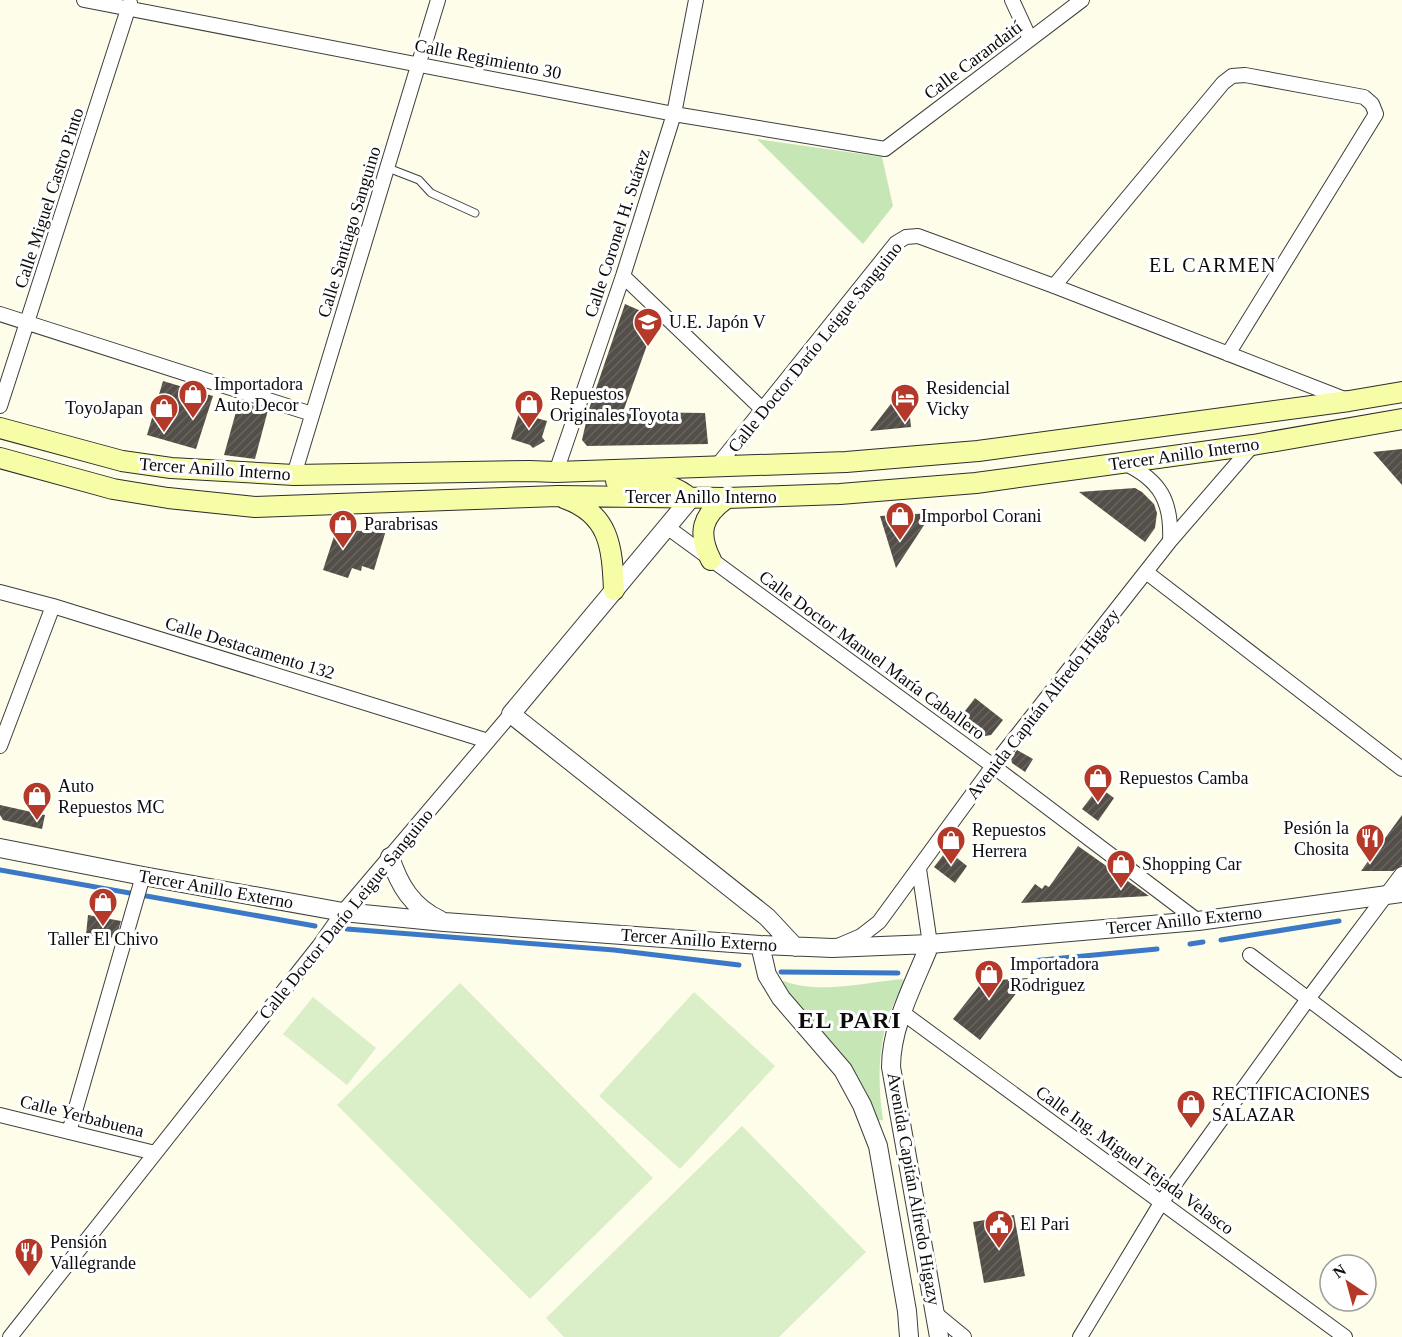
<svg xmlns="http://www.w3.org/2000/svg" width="1402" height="1337" viewBox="0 0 1402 1337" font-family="Georgia,serif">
<defs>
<pattern id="building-hatch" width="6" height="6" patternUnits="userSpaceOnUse" patternTransform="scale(1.5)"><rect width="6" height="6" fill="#534e48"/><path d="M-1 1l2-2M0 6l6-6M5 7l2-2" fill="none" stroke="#67635e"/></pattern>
</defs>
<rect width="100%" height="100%" fill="#fefde9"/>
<!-- park -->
<path fill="#c7e6b5" d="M757,139l125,18 11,49 -30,38z
M903,979l2,4c-27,41 -29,90 -22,137l-7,1 -9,-28 -14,-24 -73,-86 4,-2c37,14 81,1 119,-2z"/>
<!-- pitch -->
<path fill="#daeec7" d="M460,983l193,195 -123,121 -193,-194z
M694,992l81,74 -95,103 -81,-73z
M313,997l63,51 -29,37 -64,-51z
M742,1126l124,126 -87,85h-215l-18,-19z"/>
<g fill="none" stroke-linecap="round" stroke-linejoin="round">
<!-- stream -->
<path stroke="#3b78c7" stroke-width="5" d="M0,870l315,56
M347,929l267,21 125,15
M1221,940l118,-19
M1190,944l13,-2
M1021,962l136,-13
M781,972l117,1"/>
</g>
<!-- building -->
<path fill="url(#building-hatch)" d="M625,304l25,11 6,5 -33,92 82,1 3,31 -121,2 -5,-6 7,-31z
M163,381l50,15 -17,53 -49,-14z
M908,399l3,28 -41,4 23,-30z
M239,401l29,9 -13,49 -31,-4z
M519,413l28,8 -5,16 3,4 -12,7 -3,-3 -19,-6z
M1402,449v36l-29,-33z
M1135,488l7,4 12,12 3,9 -2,15 -10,14 -66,-50z
M932,513l-36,55 -16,-52z
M364,527h23l-13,43 -12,-4 -1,5 -9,-3 -4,10 -25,-8 13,-40 27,1z
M975,698l28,22 -12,15 -12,2 -21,-17z
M1017,750l16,9 -8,13 -13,-9 -1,-5z
M1099,787l15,11 -16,23 -16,-12z
M0,805l45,10 -3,14 -39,-9 -3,-5z
M1402,815v50l-9,6h-32z
M1078,846l71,50 -128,7 14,-19 7,5 3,-4 4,2z
M947,850l20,16 -12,17 -21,-16z
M88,915l33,6 -5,17 -30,-3z
M1028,978l-48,62 -27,-21 30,-38z
M1014,1215l11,61 -41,7 -11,-61z"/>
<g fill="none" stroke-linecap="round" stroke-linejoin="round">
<!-- service casing -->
<g stroke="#3e3e3e" stroke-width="9">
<path id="service" d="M388,168l31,12 12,13 44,20"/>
</g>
<!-- minor casing -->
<g stroke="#3e3e3e" stroke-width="16">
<path id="minor" d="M84,0l590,114 211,35 197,-149
M1012,0l18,39
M623,276l139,133
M1054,286l169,-203 9,-7 13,-1 119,22 8,7 4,10 -148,240
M0,314l312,100
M0,406l130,-403
M1124,463c36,17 48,38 46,78
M717,466l179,-223 10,-6 12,-1 136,50 293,114
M556,472l67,-196 51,-162 22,-114
M294,475l144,-475
M667,527l326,239 205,155
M1146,572l256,197
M0,592l53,14 435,135
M0,746l53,-140
M919,869l11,75
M840,945l21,-9 18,-14 114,-156 177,-225 83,-96
M1250,955l152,115
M903,1013l442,324
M0,1115l155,38
M69,1132l74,-256
M936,1314l28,23
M10,1337l309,-391 24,-34 168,-198
M1080,1337l81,-134 147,-204 94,-125"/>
</g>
<!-- tertiary casing -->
<g stroke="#3e3e3e" stroke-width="20">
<path id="tertiary" d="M691,498l-180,216 256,203 28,30
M0,848l143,28 200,36 101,10 316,23 72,3 98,-4 268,-23 204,-28
M390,857c9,28 22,50 50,63
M930,944c-15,38 -39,81 -39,123l48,270
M760,945l7,30 14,23 62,72 19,35 16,41 29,165 2,26"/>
</g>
<!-- secondary casing -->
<g stroke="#2d2d2d" stroke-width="22">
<path id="secondary" d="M0,428l122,33 49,7 123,7 235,-4 27,1 290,-10 132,-11 371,-50 53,-9
M0,458l113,31 55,9 87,9 303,-11 169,2 113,-4 136,-11 277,-38 149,-26
M616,481c24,1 50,-1 70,14
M564,498c46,16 48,49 50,92
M711,560c-14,-27 -9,-45 16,-62"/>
</g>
<!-- service -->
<use href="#service" stroke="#fff" stroke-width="7"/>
<!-- minor -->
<use href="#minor" stroke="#fff" stroke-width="14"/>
<!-- tertiary -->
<use href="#tertiary" stroke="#fff" stroke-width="18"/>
<!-- secondary -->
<use href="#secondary" stroke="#f7fca7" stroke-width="20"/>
</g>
<!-- icons -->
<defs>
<g id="school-pin" transform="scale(1.5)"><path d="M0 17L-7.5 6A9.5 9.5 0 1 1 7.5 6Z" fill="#b43929" stroke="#fff"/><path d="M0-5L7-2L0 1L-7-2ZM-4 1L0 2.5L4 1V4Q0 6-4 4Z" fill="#fff"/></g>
<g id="shop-pin" transform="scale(1.5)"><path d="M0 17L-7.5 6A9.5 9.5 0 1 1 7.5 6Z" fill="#b43929" stroke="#fff"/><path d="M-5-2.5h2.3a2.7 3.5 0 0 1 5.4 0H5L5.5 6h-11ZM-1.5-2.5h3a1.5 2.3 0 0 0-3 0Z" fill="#fff"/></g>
<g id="hotel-pin" transform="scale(1.5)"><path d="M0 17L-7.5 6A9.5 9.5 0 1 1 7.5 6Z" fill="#b43929" stroke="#fff"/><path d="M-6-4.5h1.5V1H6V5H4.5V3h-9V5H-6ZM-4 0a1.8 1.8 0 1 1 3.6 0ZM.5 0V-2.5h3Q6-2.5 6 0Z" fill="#fff"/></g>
<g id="restaurant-pin" transform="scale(1.5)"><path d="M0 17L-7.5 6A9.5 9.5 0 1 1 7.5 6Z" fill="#b43929" stroke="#fff"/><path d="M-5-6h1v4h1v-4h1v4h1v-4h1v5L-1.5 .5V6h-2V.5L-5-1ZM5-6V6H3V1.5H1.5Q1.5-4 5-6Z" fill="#fff"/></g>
<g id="civic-pin" transform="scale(1.5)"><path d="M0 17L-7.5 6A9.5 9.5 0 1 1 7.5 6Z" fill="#b43929" stroke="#fff"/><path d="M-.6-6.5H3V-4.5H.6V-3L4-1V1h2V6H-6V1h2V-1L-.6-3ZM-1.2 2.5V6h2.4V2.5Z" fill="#fff"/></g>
</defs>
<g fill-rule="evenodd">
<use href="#school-pin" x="648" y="322"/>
<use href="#shop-pin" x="193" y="394"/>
<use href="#hotel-pin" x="905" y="398"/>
<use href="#shop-pin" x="529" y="404"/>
<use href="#shop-pin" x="164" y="408"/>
<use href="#shop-pin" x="900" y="516"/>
<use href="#shop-pin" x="343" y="524"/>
<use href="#shop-pin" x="1098" y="778"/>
<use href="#shop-pin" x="37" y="796"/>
<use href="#restaurant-pin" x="1370" y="838"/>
<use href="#shop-pin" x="951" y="840"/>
<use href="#shop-pin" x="1121" y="864"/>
<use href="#shop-pin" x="103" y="902"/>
<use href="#shop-pin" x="989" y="974"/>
<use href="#shop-pin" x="1191" y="1104"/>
<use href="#civic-pin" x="999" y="1224"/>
<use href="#restaurant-pin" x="29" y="1252"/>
</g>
<g text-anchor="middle" stroke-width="6" stroke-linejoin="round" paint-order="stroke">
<!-- street labels -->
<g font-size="18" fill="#0b0b0b" stroke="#fff">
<text transform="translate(488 59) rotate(11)" y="6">Calle Regimiento 30</text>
<text transform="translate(973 60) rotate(-37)" y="6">Calle Carandaití</text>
<text transform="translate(49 198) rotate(-72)" y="6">Calle Miguel Castro Pinto</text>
<text transform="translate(349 232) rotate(-73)" y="6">Calle Santiago Sanguino</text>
<text transform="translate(617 233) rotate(-72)" y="6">Calle Coronel H. Suárez</text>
<text transform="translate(815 347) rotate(-51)" y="6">Calle Doctor Darío Leigue Sanguino</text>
<text transform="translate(1184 454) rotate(-8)" y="6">Tercer Anillo Interno</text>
<text transform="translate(215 469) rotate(4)" y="6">Tercer Anillo Interno</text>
<text x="701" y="503">Tercer Anillo Interno</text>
<text transform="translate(250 648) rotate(17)" y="6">Calle Destacamento 132</text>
<text transform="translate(872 655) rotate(36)" y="6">Calle Doctor Manuel María Caballero</text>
<text transform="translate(1043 704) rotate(-52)" y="6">Avenida Capitán Alfredo Higazy</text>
<text transform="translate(216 889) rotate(10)" y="6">Tercer Anillo Externo</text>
<text transform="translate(346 914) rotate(-51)" y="6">Calle Doctor Darío Leigue Sanguino</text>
<text transform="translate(1184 920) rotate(-6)" y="6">Tercer Anillo Externo</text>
<text transform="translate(699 940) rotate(4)" y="6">Tercer Anillo Externo</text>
<text transform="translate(82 1116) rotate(14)" y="6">Calle Yerbabuena</text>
<text transform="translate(1135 1160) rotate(36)" y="6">Calle Ing. Miguel Tejada Velasco</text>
<text transform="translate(914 1189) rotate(80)" y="6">Avenida Capitán Alfredo Higazy</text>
</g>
<!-- poi labels -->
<g font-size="18" fill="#0b0b0b" stroke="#fff" text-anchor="start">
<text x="669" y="328">U.E. Japón V</text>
<text x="214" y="390">Importadora<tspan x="214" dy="21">Auto Decor</tspan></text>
<text x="926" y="394">Residencial<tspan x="926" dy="21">Vicky</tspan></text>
<text x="550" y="400">Repuestos<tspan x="550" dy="21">Originales Toyota</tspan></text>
<text x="143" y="414" text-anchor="end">ToyoJapan</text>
<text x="921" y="522">Imporbol Corani</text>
<text x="364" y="530">Parabrisas</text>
<text x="1119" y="784">Repuestos Camba</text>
<text x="58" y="792">Auto<tspan x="58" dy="21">Repuestos MC</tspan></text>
<text x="1349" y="834" text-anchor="end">Pesión la<tspan x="1349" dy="21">Chosita</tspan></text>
<text x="972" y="836">Repuestos<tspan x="972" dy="21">Herrera</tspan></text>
<text x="1142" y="870">Shopping Car</text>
<text x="103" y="945" text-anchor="middle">Taller El Chivo</text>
<text x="1010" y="970">Importadora<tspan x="1010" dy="21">Rodriguez</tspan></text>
<text x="1212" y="1100">RECTIFICACIONES<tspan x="1212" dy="21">SALAZAR</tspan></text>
<text x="1020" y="1230">El Pari</text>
<text x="50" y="1248">Pensión<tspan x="50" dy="21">Vallegrande</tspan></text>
</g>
<!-- neighbourhood labels -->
<g font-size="20" letter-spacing="1.5" fill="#0b0b0b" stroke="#fff">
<text x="1213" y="272">EL CARMEN</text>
</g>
<!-- district labels -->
<g font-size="24" font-weight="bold" letter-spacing="1.5" fill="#0b0b0b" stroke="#fff">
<text x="850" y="1028">EL PARI</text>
</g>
</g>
<!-- north arrow -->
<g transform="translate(1348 1283) rotate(324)"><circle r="28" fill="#ffffff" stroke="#9d9d9d" stroke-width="1.5"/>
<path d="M0-4.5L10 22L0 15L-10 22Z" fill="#b43929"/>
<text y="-9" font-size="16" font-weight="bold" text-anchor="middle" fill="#0b0b0b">N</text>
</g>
</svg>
